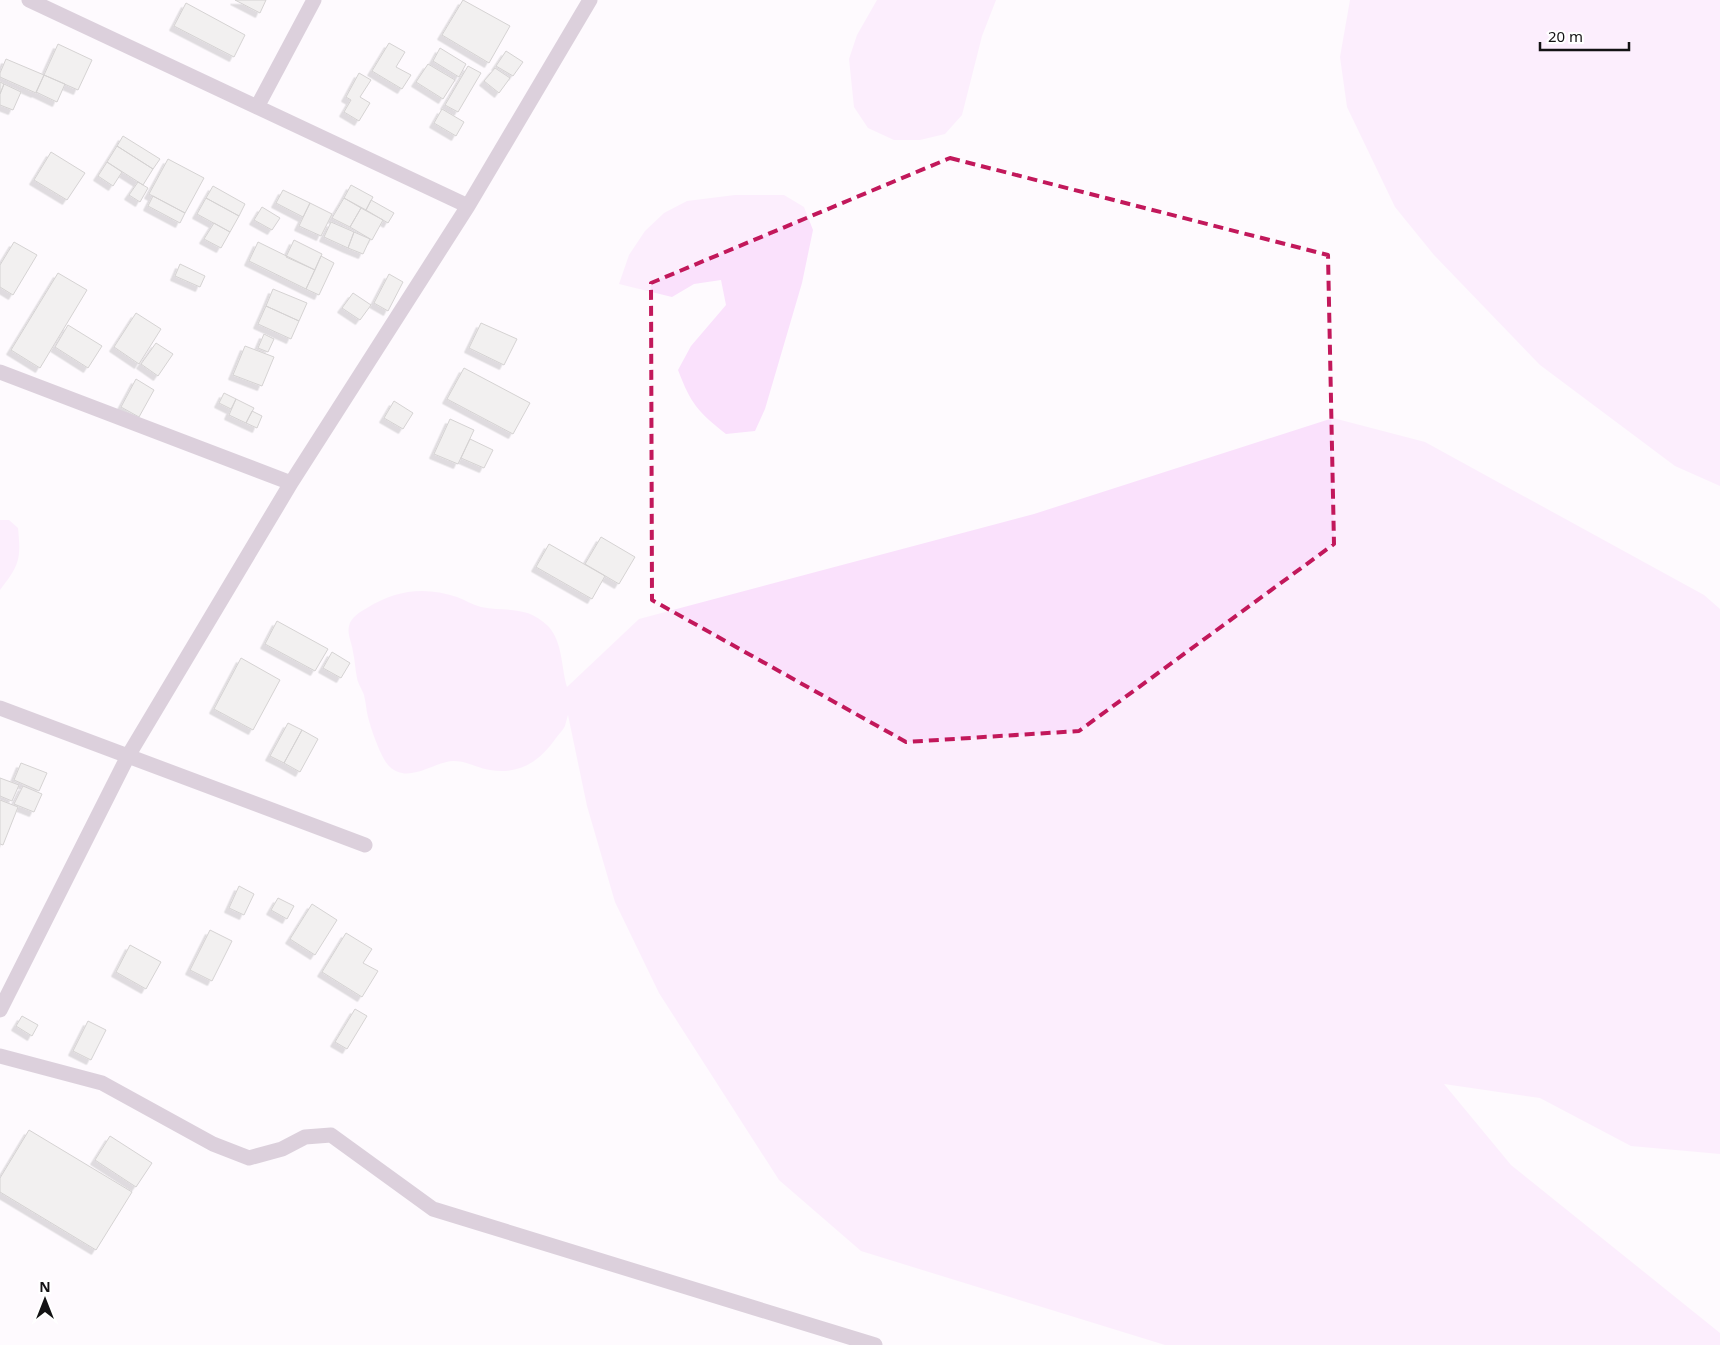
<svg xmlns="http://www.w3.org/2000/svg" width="1720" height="1345" viewBox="0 0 1720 1345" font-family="'Noto Sans',sans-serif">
<defs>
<filter id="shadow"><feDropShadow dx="-4.5" dy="4.5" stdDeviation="0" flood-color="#0004"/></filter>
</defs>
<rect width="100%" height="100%" fill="#fefafe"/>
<!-- green -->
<path fill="#fae1fc" d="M877,0h119l-14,36 -20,79 -17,19 -25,6h-26l-26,-12 -14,-21 -5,-48 8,-24z
M1350,0h370v486l-45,-20 -135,-101 -106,-110 -39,-48 -48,-100 -7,-50z
M735,195h49l20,12 9,23 -11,53 -37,126 -10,22 -29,3c-28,-22 -35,-30 -48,-64l13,-24 35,-41 -5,-25 -27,4 -22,13 -53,-13 10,-29 16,-24 19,-18 23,-12z
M1333,418l92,24 279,153 16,14v545l-89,-8 -91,-48 -96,-14 67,81 209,168v12h-555l-304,-94 -82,-71 -120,-187 -44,-91 -28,-96 -19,-91c-1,3 -2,7 -3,11 -2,4 -6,8 -9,12 -16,23 -36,37 -66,32 -13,-2 -23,-9 -37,-9 -20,1 -45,24 -64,5 -8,-8 -18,-37 -21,-49 -2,-7 -2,-15 -4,-22 -2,-6 -6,-11 -7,-17 -2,-9 -2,-18 -4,-26 -1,-9 -6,-17 -4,-26 2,-9 11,-14 18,-18 28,-18 58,-22 90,-11 8,3 16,8 24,10 26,5 46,-2 67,19 15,16 13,41 19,61l72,-68 395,-105z
M0,520h9l9,8c3,30 2,37 -18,62z"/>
<!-- building -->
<path fill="#e5e4df" stroke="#a4a39f" filter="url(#shadow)" d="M235,0h31l-6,13z
M463,0l47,26 -21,37 -47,-28z
M186,3l59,32 -11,22 -60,-31z
M389,43l16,9 -9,15 15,8 -9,14 -30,-18z
M58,44l34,16 -14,30 -34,-15z
M440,48l26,16 -7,13 -26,-16z
M506,51l17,11 -10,14 -17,-10z
M6,59l38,16 -8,18 -36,-16v-4z
M428,64l27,16 -12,19 -27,-17z
M468,66l13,7 -23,39 -13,-7z
M495,68l15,10 -11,15 -15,-12z
M359,73l12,7 -11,17 10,6 -11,18 -15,-9 7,-12 -5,-3z
M44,75l21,9 -8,18 -21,-10z
M0,82l4,2 -4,10z
M4,84l17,8 -8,18 -13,-5v-11z
M442,109l22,13 -8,14 -22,-13z
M123,136l37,23 -7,10 -36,-23z
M117,146l36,23 -10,16 -36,-23z
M51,152l34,21 -18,27 -33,-20z
M168,159l36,19 -19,35 -36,-19z
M107,162l15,10 -9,14 -15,-10z
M138,182l10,6 -8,14 -11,-7z
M351,185l22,12 -7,13 -22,-12z
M213,186l32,18 -6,12 -33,-18z
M283,190l27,13 -7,14 -27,-14z
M153,196l32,17 -5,10 -32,-17z
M206,198l33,18 -9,16 -33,-18z
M344,198l17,10 -11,19 -18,-9z
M371,200l23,13 -6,10 -22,-13z
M310,203l22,11 -11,22 -22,-10z
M262,207l18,11 -8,12 -18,-10z
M361,208l22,12 -11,20 -22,-13z
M331,222l23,10 -6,16 -24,-11z
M214,223l16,9 -9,16 -17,-9z
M354,232l16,7 -7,15 -15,-6z
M294,240l28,14 -7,16 -29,-13z
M14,242l23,13 -24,40 -13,-8v-22z
M258,242l57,28 -9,19 -57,-28z
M321,256l13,7 -15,32 -13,-6z
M180,264l25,12 -5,11 -25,-11z
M58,273l29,17 -47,78 -29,-18z
M389,274l14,8 -15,29 -14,-8z
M273,289l34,14 -8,18 -33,-15z
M353,293l18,12 -11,15 -18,-12z
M266,306l33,15 -8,18 -33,-15z
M136,313l25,16 -22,35 -25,-17z
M481,323l36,16 -13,26 -35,-17z
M68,325l34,21 -14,22 -33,-21z
M264,334l10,5 -6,13 -10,-4z
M156,343l17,11 -15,22 -17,-12z
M245,346l29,11 -12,29 -29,-11z
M464,368l66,35 -17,31 -66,-35z
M136,379l18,11 -15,27 -18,-10z
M224,393l12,6 -5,10 -12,-6z
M236,399l18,9 -8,15 -17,-8z
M394,401l19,12 -10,16 -19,-11z
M252,411l10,5 -5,12 -11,-5z
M450,419l24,11 -16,34 -24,-10z
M470,439l23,11 -9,18 -23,-10z
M601,537l34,20 -16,27 -34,-20z
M549,544l56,32 -13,23 -56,-32z
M277,621l51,28 -13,22 -50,-27z
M332,652l18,11 -9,15 -18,-10z
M241,658l39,22 -27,50 -39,-21z
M288,723l14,7 -18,33 -14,-7z
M302,730l16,9 -18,33 -16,-9z
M21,763l26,10 -8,18 -25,-11z
M0,778l19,7 -7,16 -12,-5z
M23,786l19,8 -8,18 -20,-8z
M0,800l18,7 -15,38 -3,-1z
M239,886l15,8 -10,21 -15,-7z
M278,898l16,8 -7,13 -16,-9z
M312,904l25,16 -22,35 -25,-16z
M210,930l22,11 -20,40 -22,-11z
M346,933l26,16 -9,14 15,8 -16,26 -40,-25z
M130,945l31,17 -15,27 -30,-17z
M355,1009l12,7 -20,33 -12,-7z
M22,1016l16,9 -6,11 -16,-10z
M88,1021l18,9 -15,30 -18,-9z
M29,1130l103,62 -36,58 -96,-58v-14z
M110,1136l42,27 -16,24 -41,-27z"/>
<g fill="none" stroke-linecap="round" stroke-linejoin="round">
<!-- minor -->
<path stroke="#b39eb4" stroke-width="15" d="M29,0l439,206
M257,107l57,-107
M0,372l291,111
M0,708l365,137
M0,1010l128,-254 163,-273 177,-277 122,-206
M0,1056l102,27 111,61 36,14 33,-9 23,-12 26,-2 102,74 442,136"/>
</g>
<!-- marked area -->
<path d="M0 0H1720V1345H0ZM950,158l378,97 6,289 -255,187 -173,11 -254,-142 -1,-317z" fill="#fefafe" fill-opacity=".55" fill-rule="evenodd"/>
<path fill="none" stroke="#c2185b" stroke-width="4" stroke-dasharray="10 6" stroke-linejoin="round" d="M950,158l378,97 6,289 -255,187 -173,11 -254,-142 -1,-317z"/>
<!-- north arrow -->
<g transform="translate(45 1300)" stroke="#ffffff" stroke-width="4" paint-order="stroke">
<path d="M0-4L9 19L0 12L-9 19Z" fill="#131214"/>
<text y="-8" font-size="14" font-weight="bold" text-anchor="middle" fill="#131214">N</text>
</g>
<!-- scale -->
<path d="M1540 42v8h89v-8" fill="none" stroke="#131214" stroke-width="2.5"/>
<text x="1548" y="42" font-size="15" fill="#131214" stroke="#ffffff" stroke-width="4" paint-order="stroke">20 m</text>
</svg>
